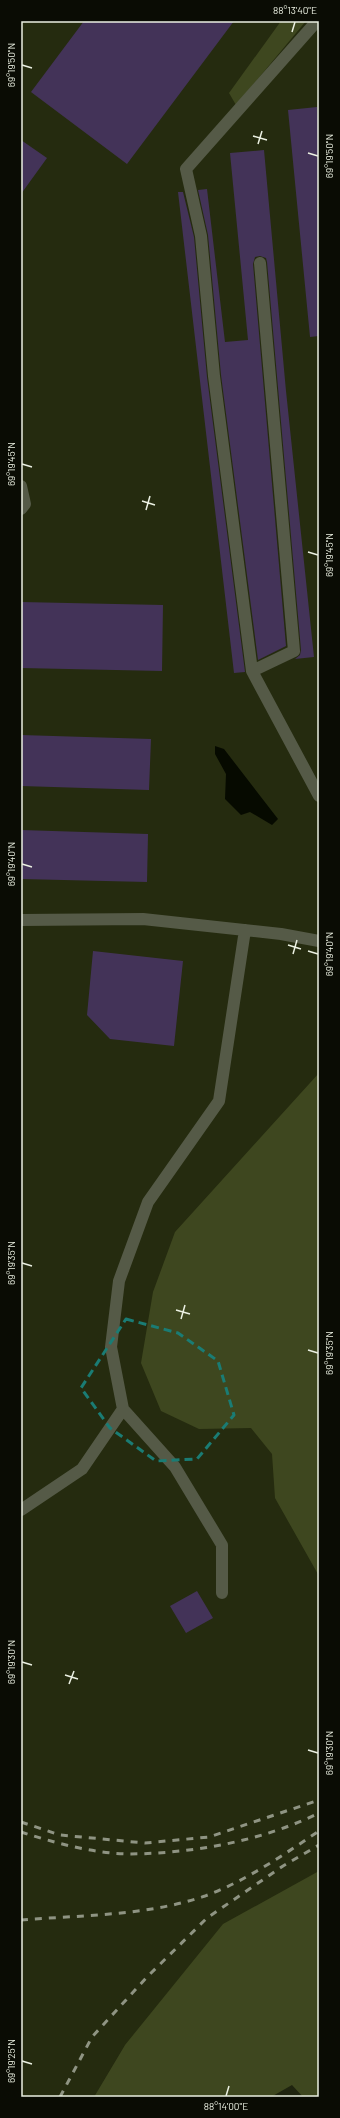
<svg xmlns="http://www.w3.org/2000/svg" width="340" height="2118" viewBox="0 0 340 2118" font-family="Barlow,sans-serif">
<rect width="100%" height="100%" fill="#1f240f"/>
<!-- built -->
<path fill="#252b0f" d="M21,21h298v1975l-194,49 -31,52h-73z"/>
<!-- green -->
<path fill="#3e471f" d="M281,21h25l-70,84 -7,-12z
M319,1073v503l-44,-78 -3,-44 -21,-26 -52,1 -38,-18 -20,-48 12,-71 22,-60z
M319,1871v226h-16l-11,-12 -21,12h-177l31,-52 98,-121z"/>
<!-- water -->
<path fill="#060a00" d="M215,746l9,3 54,70 -6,6 -22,-13 -9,3 -16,-16 1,-25 -11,-20z"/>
<!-- building -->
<path fill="#433358" d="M84,21h150l-107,143 -96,-72z
M317,107l2,24v205l-9,1 -22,-227z
M21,140l26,18 -26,36z
M264,150l22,241 28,266 -19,2 5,-4 1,-5 -34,-388 -1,-4 -6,-2 -5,1 -2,7 33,382 -28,14 -37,-285 -13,-140 -10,-45 9,-1 18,153 23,-2 -18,-187z
M178,192h5l11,45 13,140 38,295 -11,1z
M21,602l142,3 -1,66 -141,-3z
M21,735l130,4 -2,51 -128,-4z
M21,830l127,4 -1,48 -126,-3z
M93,951l90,10 -9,85 -64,-7 -23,-24z
M197,1591l16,27 -27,15 -16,-27z"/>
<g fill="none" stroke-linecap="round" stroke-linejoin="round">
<!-- minor -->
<path stroke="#555a47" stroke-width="12" d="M317,21l-131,148 15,67 13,140 38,295 67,125
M21,486l4,18 -4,5
M252,671l42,-20 -34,-388
M21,920l122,-1 138,15 38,7
M123,1409l52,58 47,78v48
M21,1510l61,-41 41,-60 -12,-62 8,-66 29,-79 71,-101 26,-171"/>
<!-- rail -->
<path stroke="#8f9483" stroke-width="3" stroke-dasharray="7 7" stroke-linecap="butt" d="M21,1822l39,13 85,8 64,-6 110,-37
M21,1832c34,11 74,22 110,22 64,-1 131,-13 188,-41
M21,1920c61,-5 126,-4 184,-24 41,-15 78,-41 114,-65
M60,2097l32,-60 55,-60 60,-59 76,-52 36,-21"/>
</g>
<!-- marked area -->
<path fill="none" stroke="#1a7c74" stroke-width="3" stroke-dasharray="8 5" stroke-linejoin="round" d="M126,1319l52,14 40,28 16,54 -37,44 -41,2 -46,-33 -29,-40z"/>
<!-- ticks -->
<path fill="none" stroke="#ebf0e2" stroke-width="1.5" d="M292,32l3,-10M22,65l10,3M253,136l14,4M258,144l4,-13M308,153l10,3M22,464l10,3M142,501l13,4M146,510l4,-14M308,552l10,3M22,864l10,3M288,945l13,4M308,951l10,3M293,954l4,-14M22,1263l10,3M176,1310l14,4M181,1319l4,-14M308,1350l10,3M22,1662l10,3M65,1675l13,4M69,1684l5,-13M308,1750l10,3M22,2061l10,3M226,2096l3,-10"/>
<!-- border -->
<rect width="340" height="2118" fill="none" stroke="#0a0c04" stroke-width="44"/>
<rect x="22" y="22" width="296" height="2074" fill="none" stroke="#ebf0e2" stroke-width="1.5"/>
<g font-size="10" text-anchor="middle" fill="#ebf0e2">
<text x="295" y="14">88°13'40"E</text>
<text transform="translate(11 65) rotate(-90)" y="4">69°19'50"N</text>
<text transform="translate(329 156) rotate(-90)" y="4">69°19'50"N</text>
<text transform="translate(11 464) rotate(-90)" y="4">69°19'45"N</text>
<text transform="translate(329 555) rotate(-90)" y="4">69°19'45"N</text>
<text transform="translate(11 864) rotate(-90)" y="4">69°19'40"N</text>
<text transform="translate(329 954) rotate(-90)" y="4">69°19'40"N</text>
<text transform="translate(11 1263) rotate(-90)" y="4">69°19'35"N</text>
<text transform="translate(329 1353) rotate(-90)" y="4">69°19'35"N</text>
<text transform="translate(11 1662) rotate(-90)" y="4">69°19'30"N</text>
<text transform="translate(329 1753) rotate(-90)" y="4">69°19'30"N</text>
<text transform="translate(11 2061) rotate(-90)" y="4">69°19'25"N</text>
<text x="226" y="2110">88°14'00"E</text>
</g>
</svg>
